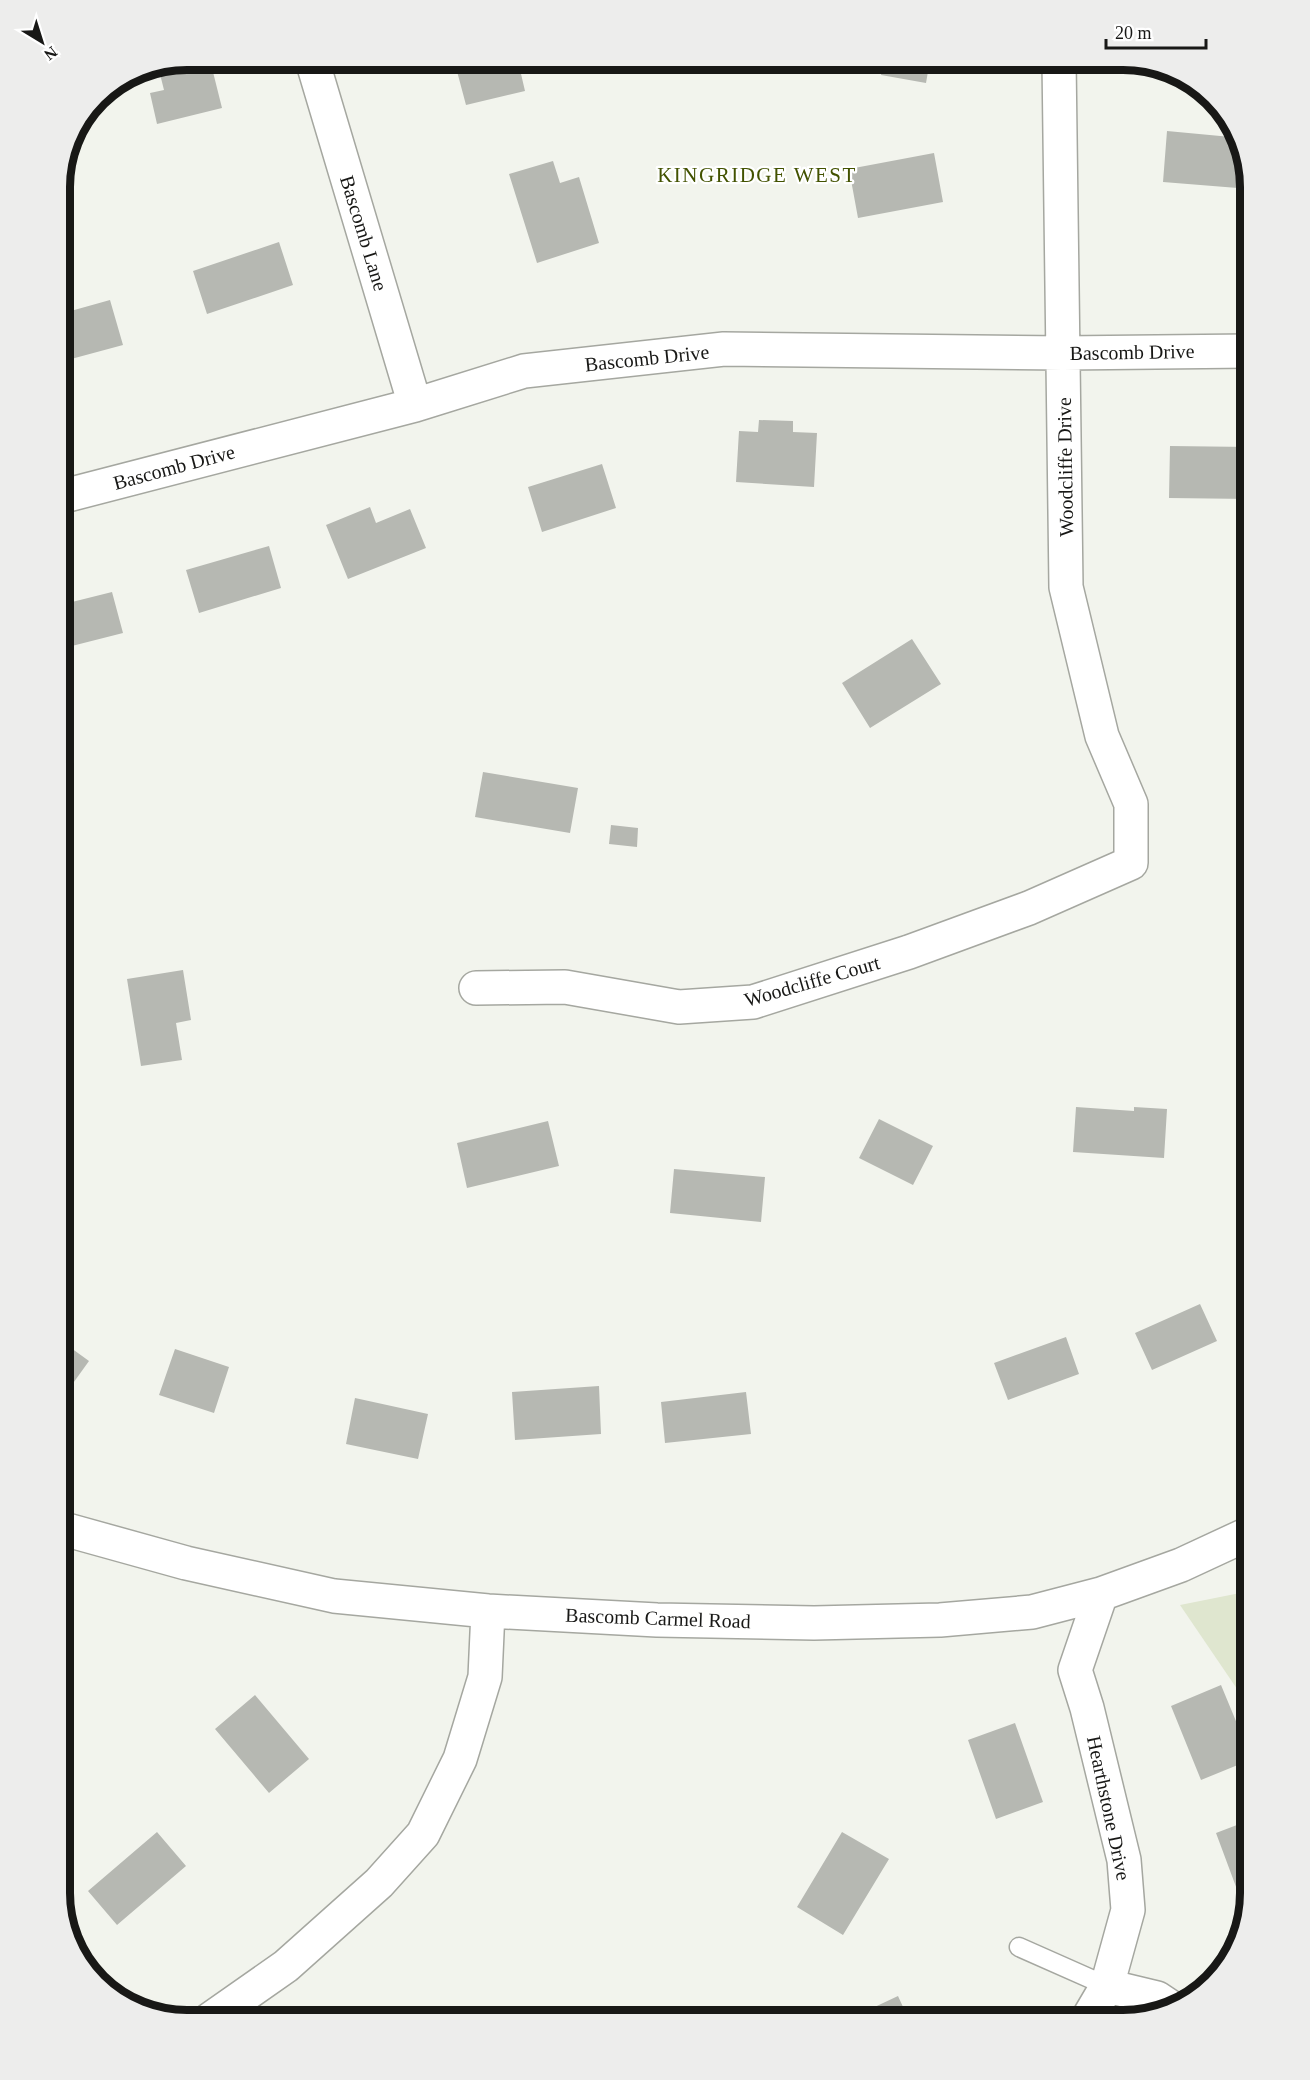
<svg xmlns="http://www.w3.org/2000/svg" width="1310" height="2080" viewBox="0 0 1310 2080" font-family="Georgia,serif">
<rect width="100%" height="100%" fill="#f2f4ed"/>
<!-- green -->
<path fill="#dfe6cf" d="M1250,1591v117l-70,-103z"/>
<!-- building -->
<path fill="#b6b8b2" d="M187,60h23l12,48 -65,16 -7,-31 14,-3 -6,-24z
M454,60h45l1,6 18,-5 7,30 -59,14z
M884,60h46l-4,23 -45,-8z
M1232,125l5,6 13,58 -87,-7 4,-51 64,6z
M934,153l9,49 -85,16 -9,-49z
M553,161l7,22 19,-6 20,66 -62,20 -28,-89z
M279,242l14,43 -86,29 -14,-43z
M110,300l13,45 -63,17v-48z
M759,420l34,1v11l24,1 -3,54 -78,-5 3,-51 19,1z
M1170,446l80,1v52l-81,-1z
M602,464l14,44 -74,24 -14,-45z
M370,507l6,16 34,-14 16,39 -78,31 -22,-54z
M269,546l12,42 -82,25 -13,-43z
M112,592l11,41 -63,16v-44z
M912,639l29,45 -71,44 -28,-45z
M483,772l95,16 -8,45 -95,-16z
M611,825l27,3 -1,19 -28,-3z
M183,970l8,50 -15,3 6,37 -41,6 -14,-87z
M1076,1107l58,4v-4l33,2 -3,49 -91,-6z
M879,1119l54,27 -20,39 -54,-27z
M548,1121l11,45 -92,22 -10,-45z
M674,1169l91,8 -4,45 -91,-9z
M1200,1304l17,37 -65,29 -17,-37z
M1066,1337l13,37 -71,26 -14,-37z
M60,1340l29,21 -23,32 -6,-4z
M175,1349l54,18 -15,46 -55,-18z
M599,1386l2,48 -86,6 -3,-48z
M746,1392l5,42 -86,9 -4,-41z
M355,1398l73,16 -10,45 -72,-15z
M1221,1685l29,70v5l-49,20 -30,-74z
M255,1695l54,64 -40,34 -54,-64z
M1015,1723l28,79 -47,17 -28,-79z
M1250,1820v73l-5,18 -29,-78z
M157,1832l29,34 -69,59 -29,-34z
M842,1832l47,27 -46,76 -46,-28z
M898,1996l11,24h-62z"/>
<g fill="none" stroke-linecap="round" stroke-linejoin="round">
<!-- lane casing -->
<g stroke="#a5a7a0" stroke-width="21">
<path id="lane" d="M1019,1947l88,39"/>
</g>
<!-- street casing -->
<g stroke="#a5a7a0" stroke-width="36">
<path id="street" d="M312,60l103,345
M60,497l355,-92 109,-34 200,-22 339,4 187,-2
M476,988l89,-1 114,20 74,-5 156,-50 120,-44 102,-45v-59l-29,-68 -36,-149 -7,-527
M60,1528l126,35 148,33 154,15 169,9 157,3 126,-3 92,-8 69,-18 80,-29 69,-32
M1107,1986l50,12 15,10
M209,2020l77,-54 93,-83 44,-49 37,-75 25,-82 3,-66
M1087,2020l20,-34 21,-76 -4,-50 -37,-152 -12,-38 26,-76"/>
</g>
<!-- lane -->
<use href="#lane" stroke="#fff" stroke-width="18"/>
<!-- street -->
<use href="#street" stroke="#fff" stroke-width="33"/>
</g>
<g text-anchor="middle" stroke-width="4.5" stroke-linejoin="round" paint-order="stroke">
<!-- street labels -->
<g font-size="20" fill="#181816" stroke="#fff">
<text transform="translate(364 233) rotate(73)" y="7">Bascomb Lane</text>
<text transform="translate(1132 352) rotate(-1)" y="7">Bascomb Drive</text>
<text transform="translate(647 358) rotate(-6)" y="7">Bascomb Drive</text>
<text transform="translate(174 467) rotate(-15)" y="7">Bascomb Drive</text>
<text transform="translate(1065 467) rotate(-91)" y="7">Woodcliffe Drive</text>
<text transform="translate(812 981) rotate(-16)" y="7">Woodcliffe Court</text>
<text transform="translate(658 1618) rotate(2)" y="7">Bascomb Carmel Road</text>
<text transform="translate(1109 1808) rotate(78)" y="7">Hearthstone Drive</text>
</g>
<!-- neighbourhood labels -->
<g font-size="21" letter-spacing="1.5" fill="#425200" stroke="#fff">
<text x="757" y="182">KINGRIDGE WEST</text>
</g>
</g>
<!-- crop -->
<path d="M0 0H1310V2080H0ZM187 70H1123A117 117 0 0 1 1240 187V1893A117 117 0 0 1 1123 2010H187A117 117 0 0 1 70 1893V187A117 117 0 0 1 187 70Z" fill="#ededec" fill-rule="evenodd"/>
<path fill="none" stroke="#181816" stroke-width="8" d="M187 70H1123A117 117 0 0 1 1240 187V1893A117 117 0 0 1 1123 2010H187A117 117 0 0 1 70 1893V187A117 117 0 0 1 187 70Z"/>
<!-- north arrow -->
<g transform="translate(42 42) rotate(142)" stroke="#ffffff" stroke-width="4.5" paint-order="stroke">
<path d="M0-4.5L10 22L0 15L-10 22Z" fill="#181816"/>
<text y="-9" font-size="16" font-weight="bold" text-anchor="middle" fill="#181816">N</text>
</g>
<!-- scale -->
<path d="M1106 39v9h100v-9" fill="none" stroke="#181816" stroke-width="3"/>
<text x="1115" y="39" font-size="18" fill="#181816" stroke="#ffffff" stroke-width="4.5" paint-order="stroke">20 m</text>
</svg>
